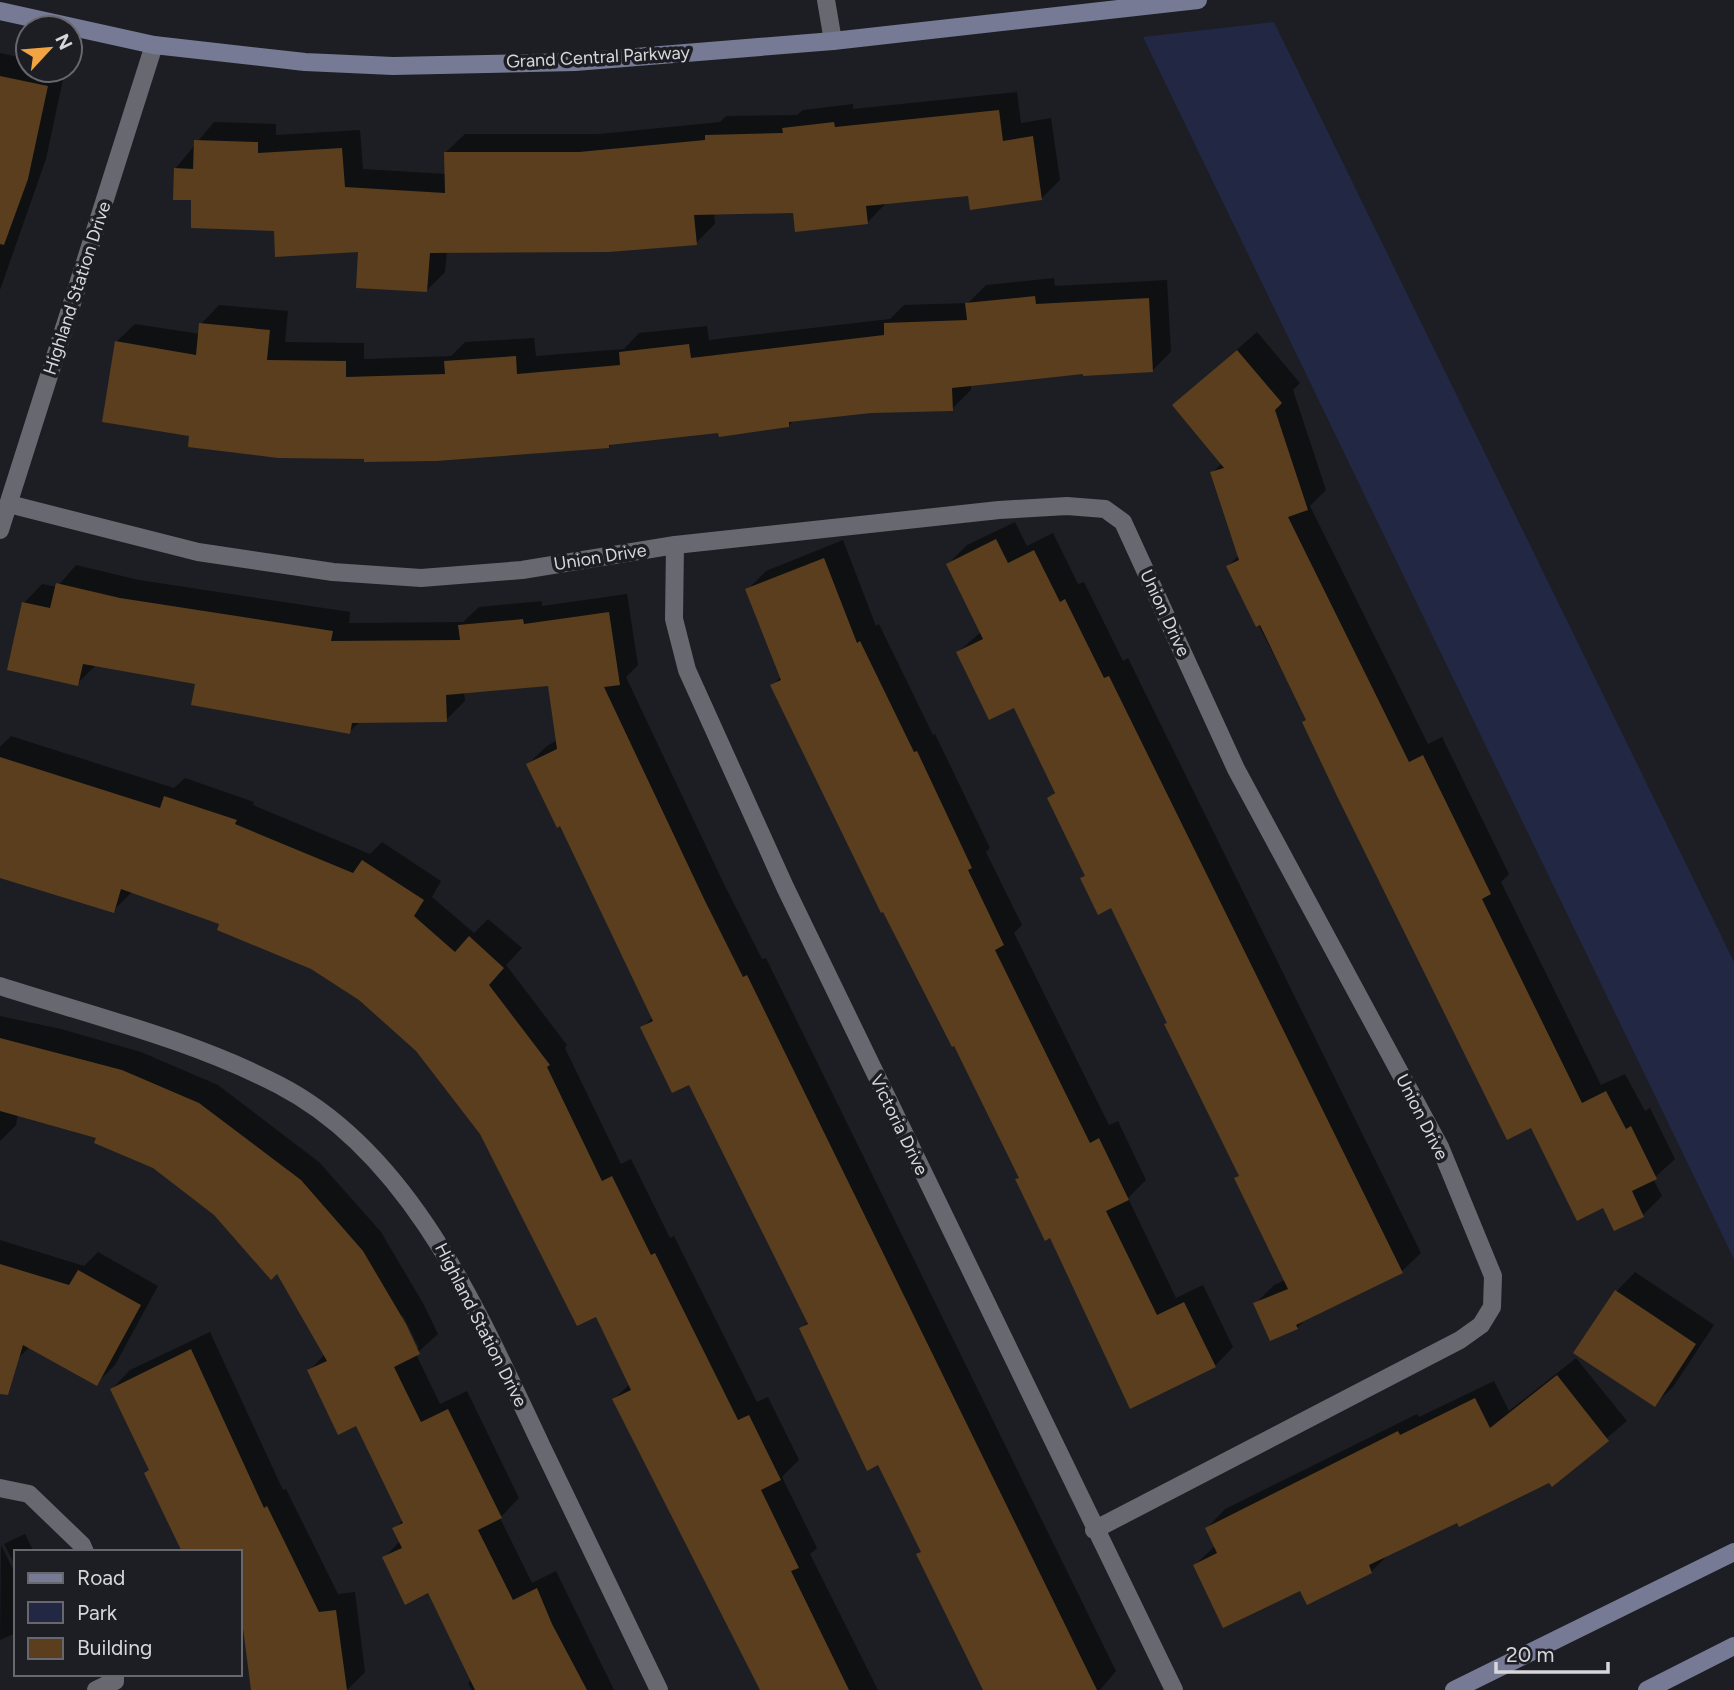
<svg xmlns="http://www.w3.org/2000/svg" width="1734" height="1690" viewBox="0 0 1734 1690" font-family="Figtree,sans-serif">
<rect width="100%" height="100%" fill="#1d1e23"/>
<!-- green -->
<path fill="#222743" d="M1274,22l460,940v297l-591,-1222z"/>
<!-- shadow -->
<path fill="#0007" fill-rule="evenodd" d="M0,53l28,6v11h37l-19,89 -46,131z
M1017,92l4,31 30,-5 9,62 -19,19 -72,-5 -83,9 -18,19 -73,-11 -81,2 1,11 -19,19 -249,8 -2,21 -18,18 -67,-40 -85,-21 -82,-31 -18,-29 39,-47 62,2v11l84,-5 3,39 83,5v-22l19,-18h134l121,-12 6,-6 71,-1 6,-5 50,-6v5z
M1054,278l1,8 112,-6 4,72 -19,19 -68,1 -113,12v6l-19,19 -81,2 -77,9 -5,5 -177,18 -3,4 -244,10 -174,-22 -75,-93 19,-18 65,10 1,-10 18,-19 69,6 -3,31 79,1v16l87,-3 14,-14 69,-4 2,18 88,-7 15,-16 68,-7 2,14 181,-21 14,-14 64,-2 18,-18z
M1257,332l43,51 -7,7 33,100 -16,16 118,238 14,-7 67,137 -8,8 100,203 24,-11 20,37 5,-3 25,51 -22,20 9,17 -19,19 -39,-9 -72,-80 -225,-407 -79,-153 11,-11 -27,-82 10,-10 -48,-58z
M1015,522l12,24 26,-13 25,51 6,-2 39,79 5,-3 293,595 -19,18 -95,47 -10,10 -42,-24 19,-19 11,-5 -49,-101 4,-5 -128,-268 -26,-31 -37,-77 7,-7 -41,-85 -57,-54 23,-20 -33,-68 19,-19z
M843,540l33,86 3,-2 54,111 2,-1 55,114 -4,4 36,73 -8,8 95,192 9,-4 28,59 -18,18 48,100 27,-13 30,62 -18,19 -164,-130 -34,-57 3,-2 -248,-491 9,-9 -34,-87 19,-19z
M76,565l63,15 211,32 -1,11 114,-1 16,-15 63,-6v5l85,-12 11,71 -12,12 97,205 39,77 4,-1 350,713 -16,19h-115l-67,-136 4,-3 -43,-88 -78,-135 8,-7 -119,-239 -48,-54 11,-11 -92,-193 -33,-60 19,-18 10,-6 -8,-56 -85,8 1,9 -19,19 -85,1 -12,11 -156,-28 4,-21 -100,-19 -20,20 -53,-81 18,-19 15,3z
M11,736l163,52 11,-10 69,24 -1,3 117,49 12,-12 59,39 -9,16 42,36 14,-14 34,29 -16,17 61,80 -2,3 56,116 10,-5 39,79 4,-2 83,166 11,-5 31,63 -17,17 35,71 -7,6 68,136h-116l-148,-291 16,-15 -34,-70 -114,-181 -65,-83 -57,-52 -49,-31 -90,-44 -88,-32 -20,20 -113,-35v-129z
M0,1016l61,13 80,23 77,33 101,77 62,70 43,73 14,29 -22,20 24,50 27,-13 52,107 -19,20 32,65 24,-12 58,119h-142l-4,-7 4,-4 -43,-88 -45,-33 16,-17 -6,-12 10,-10 -47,-95 -48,-53 16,-17 -47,-83 -63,-57 -61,-48 -56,-29 -80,-23 -2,11 -16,16zM403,1316l16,32h-4l-15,-31z
M0,1240l84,26 14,-14 60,34 -43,79 -19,19 -66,-37 -13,12 -17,9z
M1635,1272l79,53 -41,62 -19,18 -78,-52 41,-62z
M210,1332l73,158 3,-1 52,105 17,-2 10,80 -18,18h-94l-13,-88v-50l-89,-83 -39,-80 18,-19z
M1576,1358l51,63 -75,63 -2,-3 -93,39 -67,33 -19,19 -70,17 -106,-24 20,-19 -8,-18 18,-19 192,-95 2,3 75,-36 15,30z
M25,1534l9,18h-18v15l-12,-23z
M1,1545l15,30v58l-16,7z"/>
<!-- building -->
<path fill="#5a3e1e" d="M0,76l48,10 -20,93 -24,66 -4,-1z
M999,110l4,31 30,-5 9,64 -72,10 -2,-14 -102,10 2,18 -73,8 -2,-19 -99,2 3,30 -88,7 -179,1 -3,39 -71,-4 2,-36 -83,5 -1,-26 -83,-3v-28h-18l1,-32 19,1 1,-29 64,2v11l84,-5 3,39 100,6 -1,-41h135l126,-12v-5l78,-2 -1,-5 52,-6 1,5z
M1035,296l1,8 113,-6 4,74 -70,4v-2l-131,14 1,23 -82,2 -82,9v5l-70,10 -1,-4 -109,12v3l-173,13 -72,1v-3l-86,-1 -90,-11 1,-11 -87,-14 13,-81 81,14 3,-32 71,7 -3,30 79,1v16l99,-3 -1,-13 72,-5 1,18 103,-9 -1,-13 70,-8 2,14 193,-23v-12l83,-3 -2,-17z
M1237,350l45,53 -7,7 33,100 -20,7 121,245 14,-7 68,139 -9,5 100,204 24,-12 20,38 5,-3 26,53 -25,12 12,26 -30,14 -11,-23 -26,13 -46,-93 -24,12 -170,-344 -35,-74 4,-2 -46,-95 -4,2 -30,-61 13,-6 -29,-88 14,-4 -52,-63z
M996,539l12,24 26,-13 26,52 5,-3 39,79 5,-2 294,597 -107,52 2,4 -28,12 -17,-38 35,-14 -54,-111 5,-2 -75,-152 3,-1 -56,-115 -13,7 -18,-37 5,-2 -38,-78 8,-5 -41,-85 -25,12 -33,-68 27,-13 -37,-75z
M824,558l33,85 3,-2 54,111 3,-1 55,117 -4,2 36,75 -9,5 95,193 9,-5 30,62 -23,11 51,104 27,-13 32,65 -86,42 -80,-171 -5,3 -30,-62 4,-1 -65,-132 -2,1 -69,-135 -2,1 -111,-228 11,-5 -36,-91z
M56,583l64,15 213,33 -2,10 129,-1 -2,-15 65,-6 1,5 85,-12 11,73 -16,2 101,214 38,76 4,-2 350,715h-114l-67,-136 5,-2 -43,-87 -11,6 -32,-67 -36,-76 9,-4 -119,-239 -17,8 -32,-66 13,-6 -93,-195 -3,2 -31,-64 31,-15 -9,-63 -102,9 1,27 -95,1 -2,11 -159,-29 4,-21 -112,-20 -5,22 -71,-16 15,-68 28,6z
M0,757l160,51 4,-12 73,24 -2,4 118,49 9,-13 62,40 -10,16 41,36 14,-16 35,32 -15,17 61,80 -3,2 55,114 10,-5 39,79 4,-2 83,167 11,-5 32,65 -20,10 38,78 -8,3 58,119h-89l-148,-291 19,-9 -35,-73 -19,9 -97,-192 -64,-83 -57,-51 -48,-31 -94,-39 2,-6 -98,-35 -7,24 -114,-35z
M0,1038l122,32 77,33 102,77 62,71 43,73 14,30 -26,13 27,55 27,-13 54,109 -24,12 35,70 24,-12 15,36 35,66h-112l-47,-97 -23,12 -23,-48 20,-9 -10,-20 11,-5 -47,-97 -18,9 -31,-65 20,-9 -50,-87 -6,6 -57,-65 -61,-47 -59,-25 2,-5 -96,-27z
M0,1264l69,21 9,-15 63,35 -44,81 -74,-41 -15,50 -8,-1z
M1615,1290l81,54 -41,63 -82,-54z
M191,1349l73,159 3,-2 52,106 17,-2 11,80h-96l-11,-85v-53h-58l-38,-79 5,-3 -39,-81z
M1557,1375l52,66 -57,46 -3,-4 -90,44 -2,-4 -88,42 3,8 -65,32 -7,-14 -77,37 -30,-63 24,-12 -12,-25 193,-97 2,4 75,-37 15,30z"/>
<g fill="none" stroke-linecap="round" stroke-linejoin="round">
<!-- street -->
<path stroke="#686970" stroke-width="18" d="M826,0l7,41
M9,504l189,48 135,20 88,6 101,-8 153,-25 324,-35 68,-4 38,3 18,13 113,247 204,378 53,129 -1,31 -11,18 -21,15 -366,190
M0,530l154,-485
M675,545l-1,74 13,51 98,217 389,803
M0,986c93,30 192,54 279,99 135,70 201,232 263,362 39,81 78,162 117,243
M0,1488l29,6 53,51 3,7
M96,1690l19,-9v-7"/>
<!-- secondary -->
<path stroke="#767a95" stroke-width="18" d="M0,11l154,34 151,17 88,4 182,-4 258,-21 365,-41
M1454,1690l280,-138
M1647,1690l87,-44"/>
</g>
<g text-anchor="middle" stroke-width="7" stroke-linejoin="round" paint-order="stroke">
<!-- street labels -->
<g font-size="18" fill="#d7d7db" stroke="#1d1e23">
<text transform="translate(598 57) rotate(-3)" y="6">Grand Central Parkway</text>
<text transform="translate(77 288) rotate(-72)" y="6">Highland Station Drive</text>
<text transform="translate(600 557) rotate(-9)" y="6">Union Drive</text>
<text transform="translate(1165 613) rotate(65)" y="6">Union Drive</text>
<text transform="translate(1422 1117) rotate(63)" y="6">Union Drive</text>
<text transform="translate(899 1125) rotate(64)" y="6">Victoria Drive</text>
<text transform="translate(481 1325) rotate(63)" y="6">Highland Station Drive</text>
</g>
</g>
<!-- legend -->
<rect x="14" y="1550" width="228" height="126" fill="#1d1e23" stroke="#67686d" stroke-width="2"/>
<rect x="28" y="1573" width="35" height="10" fill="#767a95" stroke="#67686d" stroke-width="2"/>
<text x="77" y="1585" font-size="21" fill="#d7d7db">Road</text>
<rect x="28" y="1602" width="35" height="21" fill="#222743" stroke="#67686d" stroke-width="2"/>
<text x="77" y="1620" font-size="21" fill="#d7d7db">Park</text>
<rect x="28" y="1638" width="35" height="21" fill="#5a3e1e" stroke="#67686d" stroke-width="2"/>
<text x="77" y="1655" font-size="21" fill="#d7d7db">Building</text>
<!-- north arrow -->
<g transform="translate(49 49) rotate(64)"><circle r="33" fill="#1d1e23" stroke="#67686d" stroke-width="2"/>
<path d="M0-5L12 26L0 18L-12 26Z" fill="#f3a442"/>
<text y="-10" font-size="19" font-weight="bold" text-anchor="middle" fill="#d7d7db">N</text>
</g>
<!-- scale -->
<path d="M1496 1662v10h112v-10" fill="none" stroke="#d7d7db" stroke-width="3.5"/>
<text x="1506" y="1662" font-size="21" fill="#d7d7db" stroke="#1d1e23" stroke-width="5" paint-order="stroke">20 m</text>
</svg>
